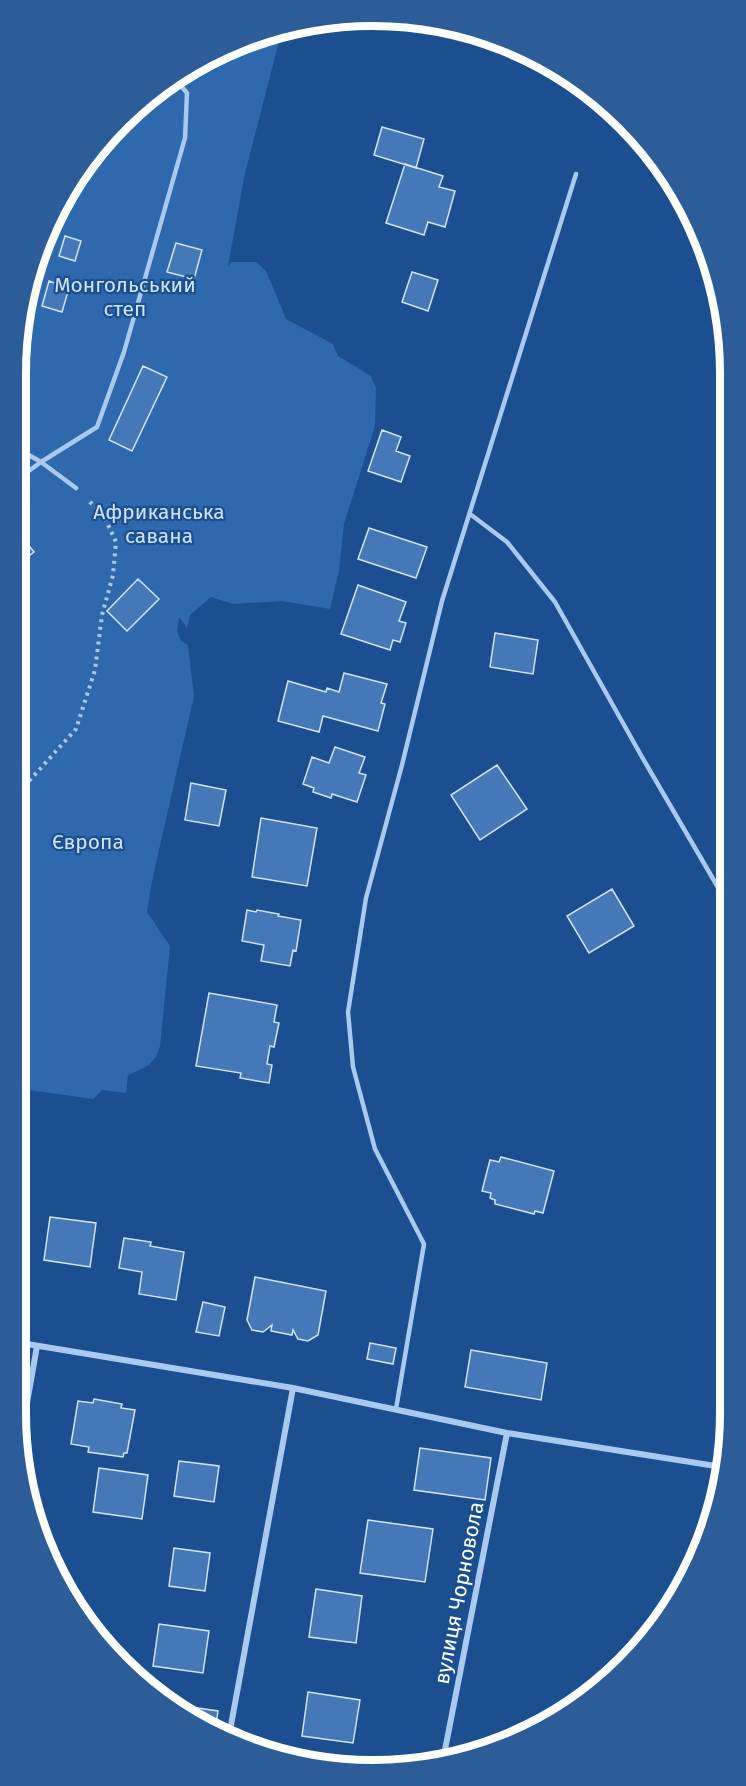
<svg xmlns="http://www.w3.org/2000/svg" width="746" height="1786" viewBox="0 0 746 1786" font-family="'Fira Sans',sans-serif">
<rect width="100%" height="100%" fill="#1b4f8f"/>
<!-- green -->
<path fill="#2e69ad" d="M281,34l-36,139 -17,93 4,-4h24l10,9 20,48 47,25 5,12 33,20 5,12 -1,38 -31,98 -5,47 -9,38 -48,-8 -49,3 -22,-7 -21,18 -3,13 -8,-11 -2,14 4,10 7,4 6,51 -42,185 -5,31 23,34 -10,100c-5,18 -15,22 -32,29l-2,18 -24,-3 -9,9 -78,-11v-715l19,-115 70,-121 111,-85z"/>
<!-- building -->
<path fill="#4478b7" stroke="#cfe3fa" stroke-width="1.5" d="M382,127l42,12 -8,29 -42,-13z
M405,164l38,12 -4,11 16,4 -10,36 -17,-5 -4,13 -38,-12z
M65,236l16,5 -6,20 -16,-5z
M176,243l26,7 -8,29 -27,-7z
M412,272l26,8 -10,31 -26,-9z
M49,281l20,7 -7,24 -20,-6z
M143,366l24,11 -35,74 -23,-11z
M382,430l19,7 -5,14 14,5 -9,26 -33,-11z
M369,528l58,19 -11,31 -58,-19z
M15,529l19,23 -19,15z
M138,579l21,20 -32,32 -20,-20z
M358,585l48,17 -7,19 7,2 -6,19 -7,-2 -3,10 -49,-16z
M495,633l43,7 -5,34 -43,-7z
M344,673l43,11 -6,19 4,1 -7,27 -55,-15 -4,16 -41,-11 10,-40 38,11 1,-4 12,4z
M335,747l30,10 -6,16 7,2 -9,27 -25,-8 -1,4 -18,-6 1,-4 -11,-4 9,-27 17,6z
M497,765l30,44 -47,31 -29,-45z
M191,783l35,7 -7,36 -34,-6z
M261,818l56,10 -10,58 -55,-9z
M612,889l22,37 -45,27 -22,-37z
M247,910l9,2 1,-2 22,4 -1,2 23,4 -5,31 -3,-1 -3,16 -29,-5 3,-16 -22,-4z
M209,993l68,12 -3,17 5,1 -5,24 -4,-1 -3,18 5,1 -3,18 -29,-5 1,-5 -45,-7z
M501,1157l53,14 -11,42 -8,-2 -1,3 -39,-10v-4l-5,-2 1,-5 -9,-2 8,-31 9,2z
M50,1217l46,6 -6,44 -46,-7z
M124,1238l27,4 -1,4 34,6 -8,48 -37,-6 3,-22 -23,-4z
M255,1277l71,14 -8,44 -10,6 -10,-2 -5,-9 -1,5 -21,-4 1,-6 -9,7 -11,-2 -5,-10z
M203,1302l22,5 -6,29 -23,-4z
M370,1343l26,5 -3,16 -26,-5z
M471,1350l76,13 -6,37 -76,-13z
M94,1399l28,5 -1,4 14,2 -8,43h-3l-1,4 -35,-5 1,-5 -18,-3 7,-43 15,2z
M420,1448l71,10 -6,42 -71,-10z
M179,1461l40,5 -5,36 -40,-6z
M99,1468l49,7 -6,44 -49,-7z
M368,1520l65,9 -8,53 -65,-9z
M174,1548l36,5 -5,38 -36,-5z
M316,1589l46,7 -6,47 -47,-6z
M159,1624l50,7 -6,42 -50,-7z
M308,1692l52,8 -7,43 -51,-7z
M171,1704l47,7 -3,20 -21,-8z"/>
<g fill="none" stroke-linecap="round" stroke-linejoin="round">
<!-- path -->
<path stroke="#a9c9ee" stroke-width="4" stroke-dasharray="3 4.5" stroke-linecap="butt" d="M15,786l15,-6 46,-51 19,-59 7,-55 11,-40 3,-33 -12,-26 -17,-17"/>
<!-- service -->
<path stroke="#a9c9ee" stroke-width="4.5" d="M15,447l26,15 35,26
M15,481l26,-19 56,-35 27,-75 61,-214 2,-45 -10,-12
M470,514l37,28 48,60 87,155 88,151
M396,1409l28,-165 -49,-95 -22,-82 -5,-55 18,-114 36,-133 40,-164 134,-427"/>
<!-- minor -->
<path stroke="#a9c9ee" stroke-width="6" d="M15,1342l278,46 214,45 215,34
M20,1443l17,-97
M229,1736l64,-348
M443,1760l64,-327"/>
</g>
<g text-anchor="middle" stroke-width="4.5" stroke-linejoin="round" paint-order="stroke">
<!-- park labels -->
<g font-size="21" fill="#cfe3fa" stroke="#1b4f8f">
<text x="125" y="292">Монгольський<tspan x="125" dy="24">степ</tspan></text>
<text x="159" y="519">Африканська<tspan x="159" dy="24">савана</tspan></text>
<text x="88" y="849">Європа</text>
</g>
<!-- street labels -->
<g font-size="21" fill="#fff" stroke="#1b4f8f">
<text transform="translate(459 1593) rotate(-79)" y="7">вулиця Чорновола</text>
</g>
</g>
<!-- crop -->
<path d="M0 0H746V1786H0ZM373 26H373A347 347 0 0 1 720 373V1413A347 347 0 0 1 373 1760H373A347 347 0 0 1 26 1413V373A347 347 0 0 1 373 26Z" fill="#2d5d98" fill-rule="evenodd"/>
<path fill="none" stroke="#fff" stroke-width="8" d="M373 26H373A347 347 0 0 1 720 373V1413A347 347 0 0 1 373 1760H373A347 347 0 0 1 26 1413V373A347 347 0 0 1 373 26Z"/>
</svg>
